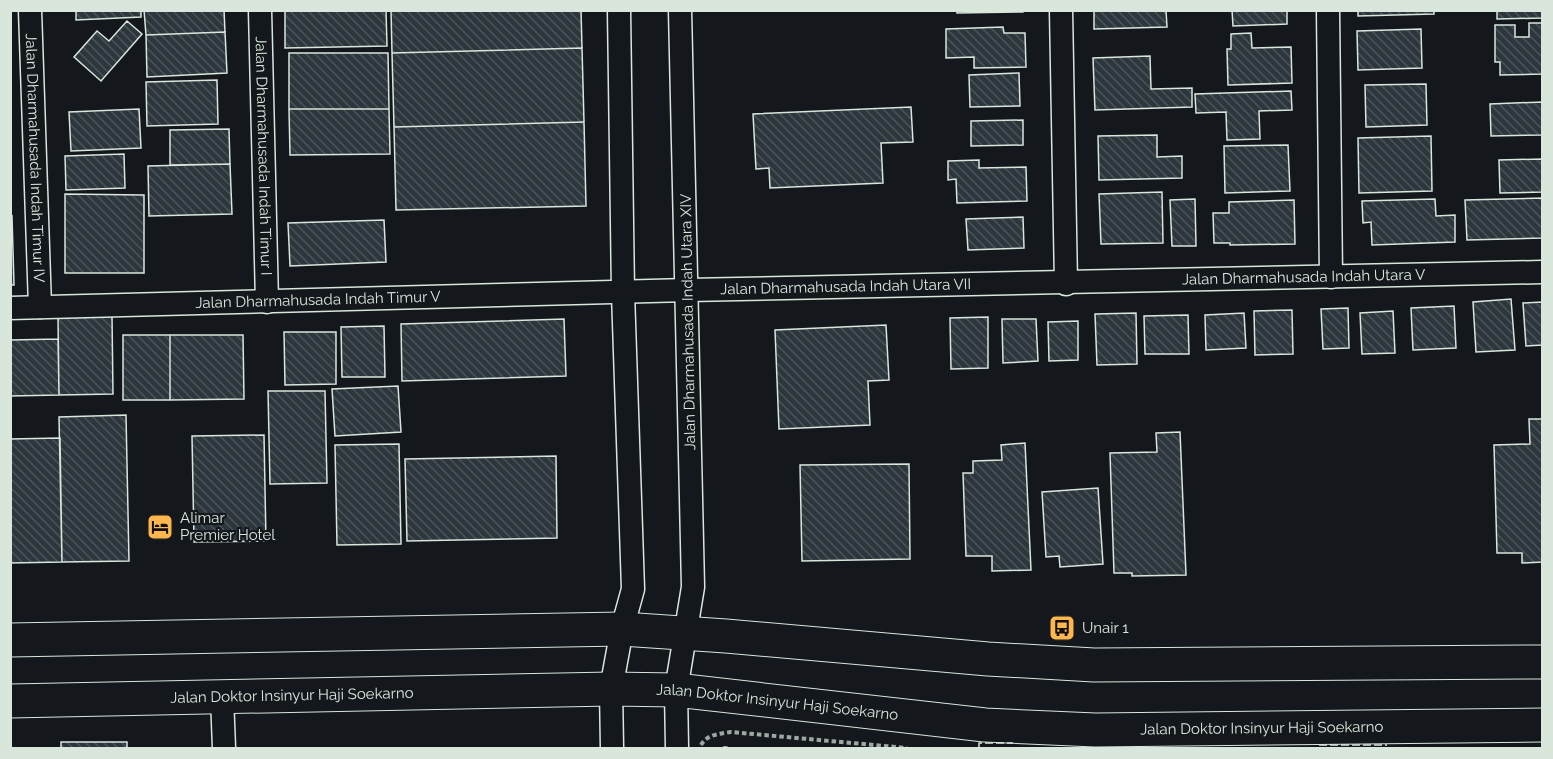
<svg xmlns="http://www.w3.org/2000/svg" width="1553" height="759" viewBox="0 0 1553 759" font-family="Raleway,sans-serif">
<defs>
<pattern id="building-back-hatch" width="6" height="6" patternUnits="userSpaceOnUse" patternTransform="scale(1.5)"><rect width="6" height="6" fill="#2c363c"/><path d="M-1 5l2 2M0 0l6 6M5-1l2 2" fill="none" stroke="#4a5358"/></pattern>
</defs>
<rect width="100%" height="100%" fill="#14181c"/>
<!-- building -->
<path fill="url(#building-back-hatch)" stroke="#d8e6dc" stroke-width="1.5" d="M76,10h65v7l-65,3z
M144,10h80l1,22 -79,3z
M285,10h101l1,36 -102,2z
M391,10h190l1,38 -190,5z
M957,10h66v2l-66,1z
M1094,10h72l1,17 -73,2z
M1232,10h55v14l-54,2z
M1358,10h76v4l-76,2z
M1497,10h45v8l-45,1z
M127,21l15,13 -41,47 -27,-24 23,-26 12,10z
M1529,23h13v51l-42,1v-13h-5v-37h20v12h14z
M1003,27l1,6h21l1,34 -52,1v-11l-28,1v-29z
M1421,29l1,39 -64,2 -1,-39z
M225,32l2,41 -80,4 -1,-42z
M1251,33l1,15 39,-1 1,36 -64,2 -1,-36h4v-15z
M582,48l2,74 -190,5 -2,-74z
M289,53h99l1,56h-100z
M1150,56l1,33 41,-1v19l-97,3 -2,-52z
M1019,73l1,33 -50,1 -1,-32z
M217,80l1,44 -71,2 -1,-44z
M1426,84l1,41 -61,2 -1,-42z
M1291,91l1,19 -33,1 1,28 -33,1 -1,-28 -30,1 -1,-19z
M1542,102v33l-51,1 -1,-32z
M911,107l2,35 -32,1 2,40 -113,5 -1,-20 -13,1 -3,-55z
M139,109l2,39 -70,3 -2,-39z
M289,109h100l1,45 -100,1z
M1023,120v25l-52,1v-25z
M584,122l2,84 -190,4 -2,-83z
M229,129l1,35 -60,1v-35z
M1157,135v22l25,-1v22l-83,2 -1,-44z
M1431,136l1,55 -73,2 -1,-55z
M1288,145l2,46 -65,2 -1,-47z
M124,154l1,34 -59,2 -1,-34z
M1542,159v33l-42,1 -1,-33z
M979,160v8l47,-1 1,34 -70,2 -1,-24 -8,1v-19z
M230,164l2,50 -83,2 -1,-50z
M1162,192l1,51 -62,1 -2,-50z
M65,194l79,1v78h-79z
M1542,198v40l-75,2 -2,-40z
M1195,199l1,47h-24l-2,-46z
M1435,199l1,17 19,-1v27l-83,3 -1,-23 -8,1 -1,-22z
M1294,200l1,44 -65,1v-2h-16l-1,-30h16v-11z
M12,216l2,69h-4v-68z
M1023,217l1,31 -56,2 -2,-31z
M384,220l2,42 -96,4 -2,-43z
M1511,299l4,51 -39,2 -3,-50z
M1542,302v43l-16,1 -3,-43z
M1454,306l2,42 -43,2 -2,-42z
M1348,308l1,40 -26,1 -2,-40z
M1292,310l1,44 -38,1 -1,-44z
M1393,311l2,42 -33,1 -2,-41z
M1136,313l1,51 -40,1 -2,-51z
M1244,313l2,35 -40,2 -1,-35z
M1188,315l1,39h-44l-1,-38z
M112,316l1,78 -54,1 -1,-78z
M988,317v51l-37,1 -1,-51z
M564,319l2,57 -164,5 -1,-57z
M1002,319h34l2,42 -35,2z
M1078,321v39l-29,1 -1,-39z
M886,325l3,55 -21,1 2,44 -91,4 -4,-99z
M384,326l1,51h-43l-1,-50z
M284,332h52v52l-51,1z
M123,335h47v65h-47z
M170,335h73l1,64 -74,1z
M58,339l1,56 -49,1v-56z
M398,386l3,46 -66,4 -3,-47z
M268,391h57l2,92 -57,1z
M126,415l3,146 -67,1 -3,-145z
M1529,419h13v143l-20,1v-10h-25l-3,-108 36,-1z
M1180,432l6,143 -54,1v-3h-18l-4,-120 47,-1 -1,-19z
M264,435l2,106 -72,1 -2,-106z
M60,438l2,124 -52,1v-124z
M1025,443l6,127 -39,1v-15h-26l-3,-83h10v-12l29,-1 -1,-15z
M399,444l2,100 -64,1 -2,-100z
M556,456l1,82 -150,3 -2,-82z
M909,464l1,95 -108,2 -2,-96z
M1098,488l5,76 -43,3 -1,-11 -13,1 -4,-65z
M61,742h66v6h-66z"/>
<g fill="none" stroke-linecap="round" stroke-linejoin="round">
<!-- street casing -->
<g stroke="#d8e6dc" stroke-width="25">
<g id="street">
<path id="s1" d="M30,10l10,297"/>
<path id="s2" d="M260,10l7,292"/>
<path d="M1061,10l5,274"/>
<path d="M1328,10l3,267"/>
<path id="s3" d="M10,308l678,-18 854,-18"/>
<path d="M222,697l2,51"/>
<path d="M612,748l-1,-59 11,-60 11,-40 -10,-296 -4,-283"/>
<path d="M677,748l-1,-58 17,-103 -13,-577"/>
</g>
</g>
<!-- primary casing -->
<g stroke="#d8e6dc" stroke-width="35">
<g id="primary">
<path d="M10,640l612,-11 104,7 262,23 106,6 448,-3"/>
<path id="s4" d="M10,701l601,-12 65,1 309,35 110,5 447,-5"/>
</g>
</g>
<!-- path -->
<path stroke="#9da8a2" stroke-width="4" stroke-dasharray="4.5 3" stroke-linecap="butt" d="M701,745c6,-11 19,-11 30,-13l176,16
M723,748h6"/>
<!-- street -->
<use href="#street" stroke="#14181c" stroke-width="22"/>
<!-- primary -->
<use href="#primary" stroke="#14181c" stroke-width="33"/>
<!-- fence -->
<path stroke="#d8e6dc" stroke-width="1.5" stroke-dasharray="8 3" stroke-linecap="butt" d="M1319,745h68
M979,748v-5h34"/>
</g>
<!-- icons -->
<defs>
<g id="hotel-square" transform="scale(1.35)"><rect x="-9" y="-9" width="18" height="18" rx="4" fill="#ffb74d" stroke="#14181c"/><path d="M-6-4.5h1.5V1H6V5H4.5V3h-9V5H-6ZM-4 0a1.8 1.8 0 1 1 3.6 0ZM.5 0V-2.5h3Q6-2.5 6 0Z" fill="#111"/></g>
<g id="bus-square" transform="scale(1.35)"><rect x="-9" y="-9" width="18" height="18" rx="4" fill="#ffb74d" stroke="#14181c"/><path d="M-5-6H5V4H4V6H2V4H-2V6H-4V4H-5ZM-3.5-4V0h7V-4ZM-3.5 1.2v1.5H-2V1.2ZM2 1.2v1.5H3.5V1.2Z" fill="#111"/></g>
</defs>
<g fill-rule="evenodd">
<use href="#hotel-square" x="160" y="527"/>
<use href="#bus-square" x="1062" y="628"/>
</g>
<g text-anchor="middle" stroke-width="4.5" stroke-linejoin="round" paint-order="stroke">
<!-- street labels -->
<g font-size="15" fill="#d8e6dc" stroke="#14181c">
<text dy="5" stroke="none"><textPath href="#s2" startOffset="146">Jalan Dharmahusada Indah Timur I</textPath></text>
<text dy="5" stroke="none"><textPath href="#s1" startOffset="148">Jalan Dharmahusada Indah Timur IV</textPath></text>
<text dy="5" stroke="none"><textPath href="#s3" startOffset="1294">Jalan Dharmahusada Indah Utara V</textPath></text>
<text dy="5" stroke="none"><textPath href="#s3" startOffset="836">Jalan Dharmahusada Indah Utara VII</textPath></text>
<text dy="5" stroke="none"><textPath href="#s3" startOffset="308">Jalan Dharmahusada Indah Timur V</textPath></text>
<text transform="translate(688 322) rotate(-91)" y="5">Jalan Dharmahusada Indah Utara XIV</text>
<text dy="5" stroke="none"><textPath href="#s4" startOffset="282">Jalan Doktor Insinyur Haji Soekarno</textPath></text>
<text dy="5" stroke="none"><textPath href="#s4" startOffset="768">Jalan Doktor Insinyur Haji Soekarno</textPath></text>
<text dy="5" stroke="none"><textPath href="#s4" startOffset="1254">Jalan Doktor Insinyur Haji Soekarno</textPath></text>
</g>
<!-- poi labels -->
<g font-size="15" fill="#d8e6dc" stroke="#14181c" text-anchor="start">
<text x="180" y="523">Alimar<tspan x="180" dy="17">Premier Hotel</tspan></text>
<text x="1082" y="633">Unair 1</text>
</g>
</g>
<!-- border -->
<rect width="1553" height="759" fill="none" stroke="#d8e6dc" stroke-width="24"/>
</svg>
